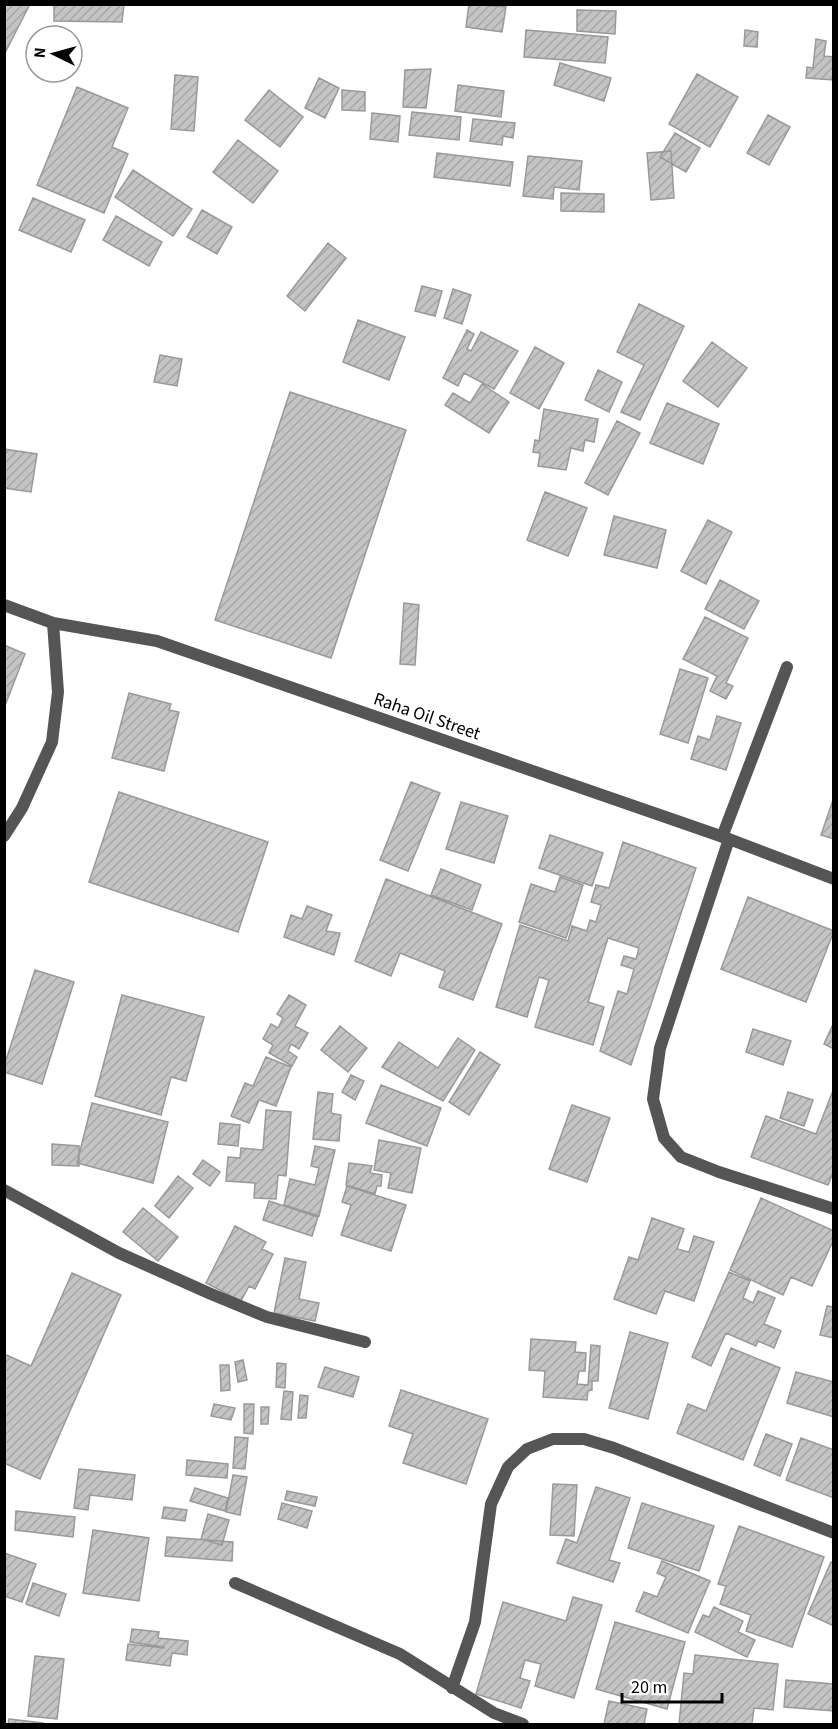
<svg xmlns="http://www.w3.org/2000/svg" width="838" height="1729" viewBox="0 0 838 1729" font-family="'Source Sans 3',sans-serif">
<defs>
<pattern id="building-hatch" width="6" height="6" patternUnits="userSpaceOnUse" patternTransform="scale(1.5)"><rect width="6" height="6" fill="#c4c4c4"/><path d="M-1 1l2-2M0 6l6-6M5 7l2-2" fill="none" stroke="#a7a7a7"/></pattern>
</defs>
<rect width="100%" height="100%" fill="#fff"/>
<!-- building -->
<path fill="url(#building-hatch)" stroke="#999" stroke-width="1.5" d="M4,4h26l-26,51z
M54,4h70l-2,18 -68,-1z
M469,4l37,3 -4,25 -36,-5z
M577,10l39,1 -1,23 -38,-3z
M526,30l82,7 -3,26 -81,-6z
M745,30l13,2 -1,15 -13,-1z
M816,39l10,2 -2,15 10,1v23l-28,-2 1,-11 6,1z
M560,63l51,15 -7,23 -50,-16z
M431,69l-5,39 -23,-1 2,-37z
M697,74l41,23 -28,50 -41,-23z
M175,75l23,2 -4,54 -23,-2z
M319,78l20,10 -14,30 -20,-10z
M458,85l46,6 -3,26 -46,-6z
M77,87l51,21 -16,39 16,7 -24,59 -67,-28z
M269,90l34,27 -23,30 -35,-27z
M342,90l23,2v19l-23,-1z
M412,112l49,5 -2,23 -50,-5z
M372,113l28,3 -2,26 -28,-3z
M768,115l22,12 -21,38 -22,-12z
M473,119l42,4 -2,15 -10,-2 -1,9 -32,-4z
M675,133l25,15 -14,24 -26,-15z
M238,140l40,31 -25,32 -40,-31z
M671,151l3,47 -23,2 -4,-47z
M437,153l76,9 -3,24 -76,-9z
M528,156l54,5 -3,29 -25,-3 -1,12 -30,-3z
M133,170l59,39 -19,27 -58,-39z
M561,193l43,1v18l-43,-1z
M33,198l52,22 -14,32 -52,-22z
M202,210l30,17 -15,27 -30,-17z
M116,216l46,26 -13,24 -46,-26z
M328,243l18,15 -41,53 -18,-15z
M422,286l20,5 -7,25 -20,-5z
M453,289l18,6 -9,29 -18,-6z
M639,304l45,22 -44,94 -19,-8 23,-47 -27,-13z
M358,320l47,17 -16,43 -46,-18z
M467,330l7,4 -7,15 4,2 10,-19 37,19 -24,38 -30,-16 -6,13 -15,-8z
M712,342l35,26 -29,39 -35,-26z
M535,347l29,16 -25,46 -29,-16z
M160,355l22,4 -5,27 -23,-4z
M598,370l24,12 -13,30 -24,-12z
M482,384l27,18 -20,31 -44,-28 8,-12 17,10z
M290,392l116,38 -75,228 -116,-38z
M667,403l52,21 -16,40 -53,-21z
M544,409l54,10 -4,23 -9,-2 -2,11 -12,-3 -5,22 -28,-4 2,-13 -7,-1 2,-12 4,1z
M617,421l23,12 -32,62 -23,-12z
M4,449l33,5 -6,38 -27,-4z
M545,492l42,16 -19,48 -41,-16z
M614,516l52,14 -9,38 -53,-13z
M708,520l24,12 -26,52 -25,-13z
M720,580l39,21 -15,28 -39,-20z
M404,603l15,2 -4,60 -15,-1z
M705,617l43,21 -22,45 7,3 -7,13 -16,-8 7,-15 -34,-17z
M4,645l21,9 -19,49 -2,-1z
M680,669l28,9 -20,65 -28,-9z
M129,693l42,11 -2,6 10,2 -15,59 -52,-13z
M717,716l24,7 -15,47 -35,-11 7,-23 12,4z
M411,782l29,11 -32,78 -28,-11z
M119,792l149,50 -30,90 -149,-50z
M834,797v42l-13,-4z
M461,802l47,14 -14,47 -48,-14z
M550,835l53,18 -11,33 -53,-18z
M623,842l73,26 -65,197 -31,-14 18,-60 9,3 7,-25 -13,-4 3,-9 12,3 3,-11 -31,-10 -20,64 16,5 -11,38 -58,-18 14,-47 -10,-3 -12,40 -31,-10 24,-82 48,16 4,-15 15,5 3,-11 6,2 5,-17 -10,-3 5,-17 13,3z
M441,869l40,16 -9,25 -41,-15z
M560,877l23,8 -17,53 -47,-16 12,-38 24,8z
M386,879l116,45 -29,76 -34,-13 6,-16 -45,-18 -9,23 -36,-15z
M748,897l86,34 -28,71 -85,-33z
M307,906l25,9 -6,16 14,2 -6,22 -50,-18 7,-22 11,4z
M35,970l39,12 -32,102 -38,-12v-6z
M122,995l82,22 -18,64 -15,-4 -10,38 -66,-19z
M289,995l17,10 -11,21 13,7 -9,16 -8,-5 -3,7 9,6 -5,9 -23,-13 4,-8 -10,-6 8,-15 7,4 5,-10 -6,-4z
M834,1022v27l-10,-5z
M340,1026l27,22 -19,24 -27,-22z
M753,1029l38,12 -8,24 -37,-13z
M458,1038l17,12 -32,51 -61,-34 17,-25 39,26z
M480,1052l20,13 -31,50 -20,-13z
M266,1057l25,10 -15,39 -17,-6 -10,23 -18,-7 14,-33 8,3z
M351,1075l13,6 -9,19 -13,-8z
M381,1085l60,23 -14,38 -61,-23z
M834,1088v82l-6,15 -77,-28 15,-41 50,18z
M318,1092l15,2 -2,19 10,2 -2,26 -26,-2z
M788,1092l25,8 -9,26 -24,-8z
M92,1103l76,19 -15,61 -76,-20z
M572,1105l38,13 -23,64 -38,-13z
M266,1110l25,2 -5,64 -8,-1 -2,24 -22,-1 1,-15 -29,-2 2,-24 12,1 1,-10 22,2z
M220,1123l20,2 -2,21 -20,-2z
M379,1140l42,8 -9,45 -24,-5 3,-15 -17,-3z
M52,1144l27,2v20l-27,-1z
M315,1146l20,4 -16,66 -35,-11 6,-26 25,6 4,-17 -8,-2z
M203,1160l17,12 -10,14 -17,-12z
M349,1163l23,3 -2,7 12,2 -1,11h-4l-2,8 -29,-9z
M178,1176l15,12 -24,30 -14,-12z
M347,1186l59,19 -15,46 -50,-16 10,-30 -9,-3z
M761,1198l73,33v8l-22,47 -21,-9 -8,18 -53,-25z
M269,1201l49,16 -6,19 -49,-16z
M143,1208l35,29 -20,24 -35,-29z
M652,1218l32,11 -7,20 12,3 5,-16 20,6 -20,59 -29,-10 -9,23 -42,-15 15,-42 9,3z
M235,1226l31,16 -4,7 11,5 -18,35 -6,-3 -8,15 -35,-18z
M285,1258l21,4 -7,37 20,4 -4,18 -41,-8z
M729,1272l21,9 -7,17 10,5 5,-12 17,7 -11,26 17,7 -7,17 -16,-7 -2,5 -30,-13 -15,33 -19,-9z
M72,1273l49,22 -81,184 -36,-16v-109l27,12z
M827,1306l7,1v31l-14,-3z
M630,1332l38,11 -20,76 -39,-11z
M531,1339l45,3 -1,10 11,1 -1,18h-6l-2,13 11,1 3,-40 9,1 -2,35h-6v9l-4,1 -1,9 -44,-3 2,-26 -16,-1z
M731,1348l49,20 -37,92 -66,-27 11,-29 18,7z
M243,1360l4,20 -9,2 -3,-20z
M277,1363l9,1 -1,24 -9,-1z
M220,1365h9l1,25 -9,1z
M325,1367l34,10 -6,20 -35,-10z
M796,1372l38,10v35l-47,-14z
M401,1390l87,29 -22,65 -63,-21 10,-29 -24,-8z
M284,1391l9,1 -2,28 -10,-1z
M300,1395l8,1 -2,22h-8z
M214,1404l21,4 -4,12 -20,-4z
M244,1404h10l-1,30 -9,-1z
M261,1407h8l-1,17h-7z
M766,1434l26,10 -12,32 -26,-11z
M235,1437l13,1 -3,31 -12,-1z
M801,1438l33,12v48l-48,-18z
M187,1460l41,4 -1,14 -41,-3z
M79,1469l56,6 -3,25 -42,-5 -2,15 -14,-2z
M233,1475l14,2 -7,38 -14,-3z
M553,1484l24,1 -3,51 -24,-1z
M596,1487l34,11 -21,62 11,3 -7,19 -56,-19 9,-24 11,4z
M195,1488l33,10 -3,13 -35,-10z
M287,1491l30,6 -2,9 -30,-6z
M282,1503l30,8 -5,17 -29,-9z
M642,1503l72,23 -15,45 -71,-23z
M164,1507l23,3 -2,11 -23,-3z
M16,1511l59,6 -2,20 -58,-7z
M208,1514l21,6 -7,25 -21,-6z
M739,1526l85,31 -32,90 -46,-16 5,-16 -31,-11 6,-18 -8,-2z
M93,1530l56,8 -10,63 -56,-8z
M167,1537l66,5 -1,19 -67,-5z
M4,1553l32,11 -14,38 -18,-6z
M662,1561l48,20 -22,52 -52,-22 8,-19 13,5 9,-20 -9,-4z
M831,1562l3,1v63l-26,-12z
M33,1583l33,11 -7,22 -33,-12z
M573,1597l29,8 -28,93 -39,-12 6,-22 -16,-4 -5,18 10,3 -9,27 -45,-14 27,-92 63,19z
M714,1607l29,14 -5,11 17,8 -8,17 -52,-25 8,-17 6,2z
M615,1622l70,20 -18,67 -71,-20z
M132,1629l27,3 -1,6 30,3 -1,14 -15,-2 -2,13 -44,-6 2,-16 36,4v-1l-34,-5z
M695,1655l83,9 -5,46 -19,-2 -2,16h-73l5,-51 9,1z
M35,1656l29,3 -7,60 -29,-3z
M786,1680l48,4v27l-50,-4z
M609,1701l38,8 -3,15h-40z
M9,1719l34,4v1h-35z"/>
<g fill="none" stroke-linecap="round" stroke-linejoin="round">
<!-- minor -->
<path stroke="#555" stroke-width="12" d="M4,605l49,18 104,18 572,198 105,40
M4,836l18,-28 30,-66 6,-50 -5,-69
M722,837l65,-170
M729,839l-69,209 -7,51 11,39 17,19 38,15 115,37
M4,1190l115,63 92,41 56,23 98,25
M235,1583l165,71 94,59 29,11
M452,1688l23,-66 16,-118 17,-37 19,-18 26,-10h31l30,9 220,85"/>
</g>
<g text-anchor="middle" stroke-width="4.5" stroke-linejoin="round" paint-order="stroke">
<!-- street labels -->
<g font-size="18" fill="#000" stroke="#fff">
<text transform="translate(427 716) rotate(19)" y="6">Raha Oil Street</text>
</g>
</g>
<!-- border -->
<rect width="838" height="1729" fill="none" stroke="#000000" stroke-width="12"/>
<!-- north arrow -->
<g transform="translate(54 54) rotate(275)"><circle r="28" fill="#ffffff" stroke="#999999" stroke-width="1.5"/>
<path d="M0-4.5L10 22L0 15L-10 22Z" fill="#000000"/>
<text y="-9" font-size="16" font-weight="bold" text-anchor="middle" fill="#000000">N</text>
</g>
<!-- scale -->
<path d="M622 1693v9h100v-9" fill="none" stroke="#000000" stroke-width="3"/>
<text x="631" y="1693" font-size="18" fill="#000000" stroke="#ffffff" stroke-width="4.5" paint-order="stroke">20 m</text>
</svg>
